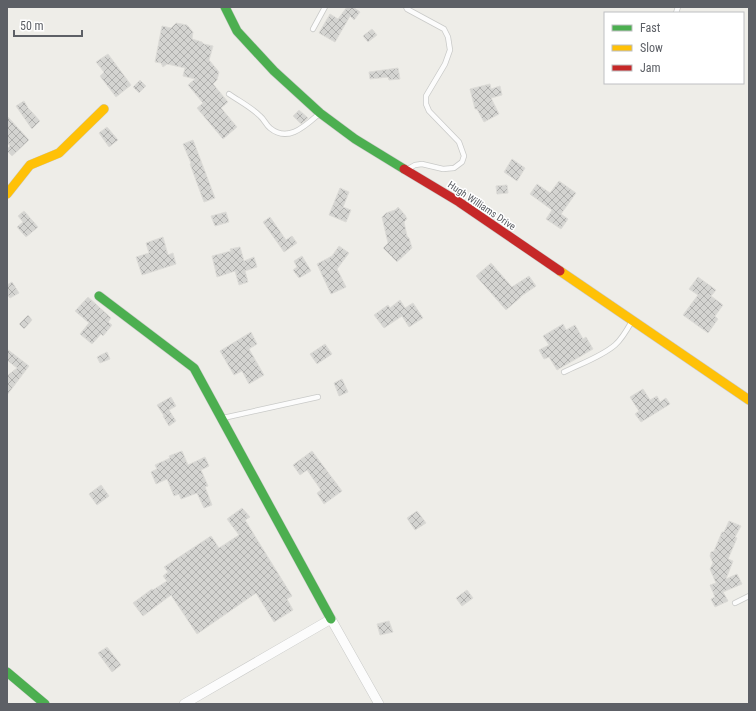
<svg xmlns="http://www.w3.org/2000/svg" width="756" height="711" viewBox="0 0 756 711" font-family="'Roboto Condensed',sans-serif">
<defs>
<pattern id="building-cross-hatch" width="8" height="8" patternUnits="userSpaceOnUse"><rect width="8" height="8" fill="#d4d4d1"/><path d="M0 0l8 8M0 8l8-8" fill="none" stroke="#afafad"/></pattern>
</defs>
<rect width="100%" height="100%" fill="#eeede8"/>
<!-- building -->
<path fill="url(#building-cross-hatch)" stroke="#dddcd8" d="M347,7h6l7,5 -6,8 -4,-4 -15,26 -16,-9 11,-19 8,5z
M176,23l11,2 6,7 -1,7 10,3 2,2 9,2 -4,14 10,12 -2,8 -4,4 15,18 -7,6 16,19 -14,12 -26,-31 6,-5 -15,-18 7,-6 -12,-3 2,-8 -18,-4 -4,3 -2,-4 -6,-1 7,-36 9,2z
M372,29l5,6 -9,7 -5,-6z
M108,54l23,31 -15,12 -16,-21 4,-4 -8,-10z
M398,68l2,11 -11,1 -1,-3 -18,2 -1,-7z
M140,80l6,6 -7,7 -6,-6z
M490,84l1,5 9,-3 2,9 -11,3 8,16 -15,8 -7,-13h-2l-5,-20z
M24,101l4,7 12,13 -8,8 -16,-23z
M299,110l9,8 -7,6 -8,-8z
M7,116l22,24 -17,16 -5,-5v-2l3,-3 -3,-4z
M107,127l11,13 -9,7 -10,-14z
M193,140l22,58 -11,4 -14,-38 1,-1 -8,-19z
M512,159l13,9 -8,13 -13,-9z
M559,181l17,12 -15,21 7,5 -7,10 -15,-10 6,-9 -22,-16 7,-10 13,9z
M507,185l1,8 -11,1 -1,-8z
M340,188l9,4 -6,15 8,3 -5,12 -17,-7z
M398,207l7,8 2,4 -3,3 3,14 2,2 3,10 -15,14 -14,-14 5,-5 -6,-26 4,-4 9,-3z
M24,211l14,16 -12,10 -9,-10 6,-5 -5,-6z
M226,212l3,10 -14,4 -4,-10z
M270,217l16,23 6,-4 5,7 -13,9 -21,-30z
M163,237l5,18 5,-2 3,11 -34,11 -6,-18 13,-4 -3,-10z
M339,246l10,7 -12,16 9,18 -15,7 -14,-30 15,-8z
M240,247l4,14 10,-4 3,10 -12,4 3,11 -9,3 -4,-14 -18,6 -5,-21 19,-5 -1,-2z
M302,256l9,15 -12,7 -6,-8 4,-3 -3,-6z
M491,263l21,24 17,-11 7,10 -16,11h1l-15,13 -30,-34z
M698,277l18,13 -5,6 12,9 -8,11 3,3 -10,14 -25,-18 15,-20 -9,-6z
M12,282l7,11 -9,5 -3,-4v-9z
M88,297l23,21 -3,4 4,3 -9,11 -2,-2 -9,10 -12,-10 9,-11 -14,-12z
M400,300l5,8 8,-5 10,15 -14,9 -7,-11 -18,12 -10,-13 14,-10 2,3z
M28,315l4,5 -8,9 -5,-5z
M563,324l3,6 9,-5 8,14 3,-2 7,12 -36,21 -8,-13 -5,2 -5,-9 10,-5 -6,-9z
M251,332l6,12 -8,5 15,26 -15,9 -7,-13 -8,4 -14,-24z
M325,344l7,10 -15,10 -7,-10z
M7,349l22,17 -22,29v-19l10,-8 -10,-8z
M107,352l3,7 -10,4 -3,-6z
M342,379l6,13 -9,4 -5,-13z
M643,389l7,11 7,-4 3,6 6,-4 4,6 -29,18 -6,-8 4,-3 -9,-14z
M171,397l5,9 -7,4 7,11 -7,5 -6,-10h1l-7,-11z
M182,451l6,14 17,-8 4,9 -8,4 7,16 -3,1 7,18 -8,3 -7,-15 -16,6 -2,-5 -5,2 -7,-17 -11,5 -5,-12 6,-3 -2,-4 15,-7 -1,-2z
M312,451l30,40 -18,13 -7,-11 4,-3 -14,-20 -7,5 -7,-10z
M101,485l8,11 -12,9 -8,-11z
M242,508l8,9 -5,3 47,76 -5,3 6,11 -19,12 -18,-29 -59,41 -26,-39 -28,21 -10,-13 19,-14 1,1 14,-9 -4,-5 5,-4 -4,-5 47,-31 8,12 20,-13 -12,-16z
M417,511l9,12 -11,7 -8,-12z
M729,521l12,5 -6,11 2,1 -9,21 5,2 -7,18 11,-5 5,10 -19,8 5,9 -13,6 -4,-8 4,-2 -5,-12 6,-2 -6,-14 3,-6 -3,-7 1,-4 3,-1 8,-19h2z
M467,590l6,8 -11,8 -6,-8z
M389,621l4,11 -13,3 -3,-11z
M107,647l14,18 -9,7 -14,-19z"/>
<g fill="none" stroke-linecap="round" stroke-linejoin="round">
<!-- lane casing -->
<g stroke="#c9cac8" stroke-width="6">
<path id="lane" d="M406,7l1,2 37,20 4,8 2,13 -5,14 -19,32v8l3,7 30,31 5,14 -2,6 -8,6 -11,1 -21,-5 -7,1 -7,4
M676,13l2,-6
M313,29l12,-22
M229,94c10,7 22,13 31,22 4,3 6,9 10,12 18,15 35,-2 49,-14
M564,372c16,-8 37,-15 51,-27 7,-6 12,-15 17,-24
M223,418l95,-21
M735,603l14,-7"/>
</g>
<!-- street casing -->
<g stroke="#c9cac8" stroke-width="10">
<path id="street" d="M184,704l147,-85 48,85"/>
</g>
<!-- fast casing -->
<g stroke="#cacac9" stroke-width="10">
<path id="fast" d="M225,7l12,24 37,40 46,42 35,26 49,30
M99,296l95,72 137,251
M7,672l38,32"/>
</g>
<!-- slow casing -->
<g stroke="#cacac9" stroke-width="10">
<path id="slow" d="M7,194l23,-29 29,-12 45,-44
M560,271l189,129"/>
</g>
<!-- jam casing -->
<g stroke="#cacac9" stroke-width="10">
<path id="jam" d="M404,169l55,33 101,69"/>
</g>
<!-- lane -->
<use href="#lane" stroke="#fcfcfc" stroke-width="4.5"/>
<!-- street -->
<use href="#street" stroke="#fcfcfc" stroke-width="9"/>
<!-- fast -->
<use href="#fast" stroke="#4caf50" stroke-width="9"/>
<!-- slow -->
<use href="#slow" stroke="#ffc107" stroke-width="9"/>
<!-- jam -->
<use href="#jam" stroke="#c62828" stroke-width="9"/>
</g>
<g text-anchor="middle" stroke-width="3" stroke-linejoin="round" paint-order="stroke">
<!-- street labels -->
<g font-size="10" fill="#5d6066" stroke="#fff">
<text transform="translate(482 205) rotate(34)" y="4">Hugh Williams Drive</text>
</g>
</g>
<!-- border -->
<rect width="756" height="711" fill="none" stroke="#5d6066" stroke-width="16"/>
<!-- legend -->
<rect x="604" y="12" width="140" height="72" fill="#ffffff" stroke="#bebfc2"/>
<rect x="612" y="25" width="20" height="6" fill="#4caf50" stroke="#bebfc2"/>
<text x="640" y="32" font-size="12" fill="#5d6066">Fast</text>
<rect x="612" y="45" width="20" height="6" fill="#ffc107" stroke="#bebfc2"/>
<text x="640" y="52" font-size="12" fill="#5d6066">Slow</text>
<rect x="612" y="65" width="20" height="6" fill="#c62828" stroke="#bebfc2"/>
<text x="640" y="72" font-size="12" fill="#5d6066">Jam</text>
<!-- scale -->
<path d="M14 30v6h68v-6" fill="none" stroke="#5d6066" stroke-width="2"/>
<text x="20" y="30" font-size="12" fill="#5d6066" stroke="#ffffff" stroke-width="3" paint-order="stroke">50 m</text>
</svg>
